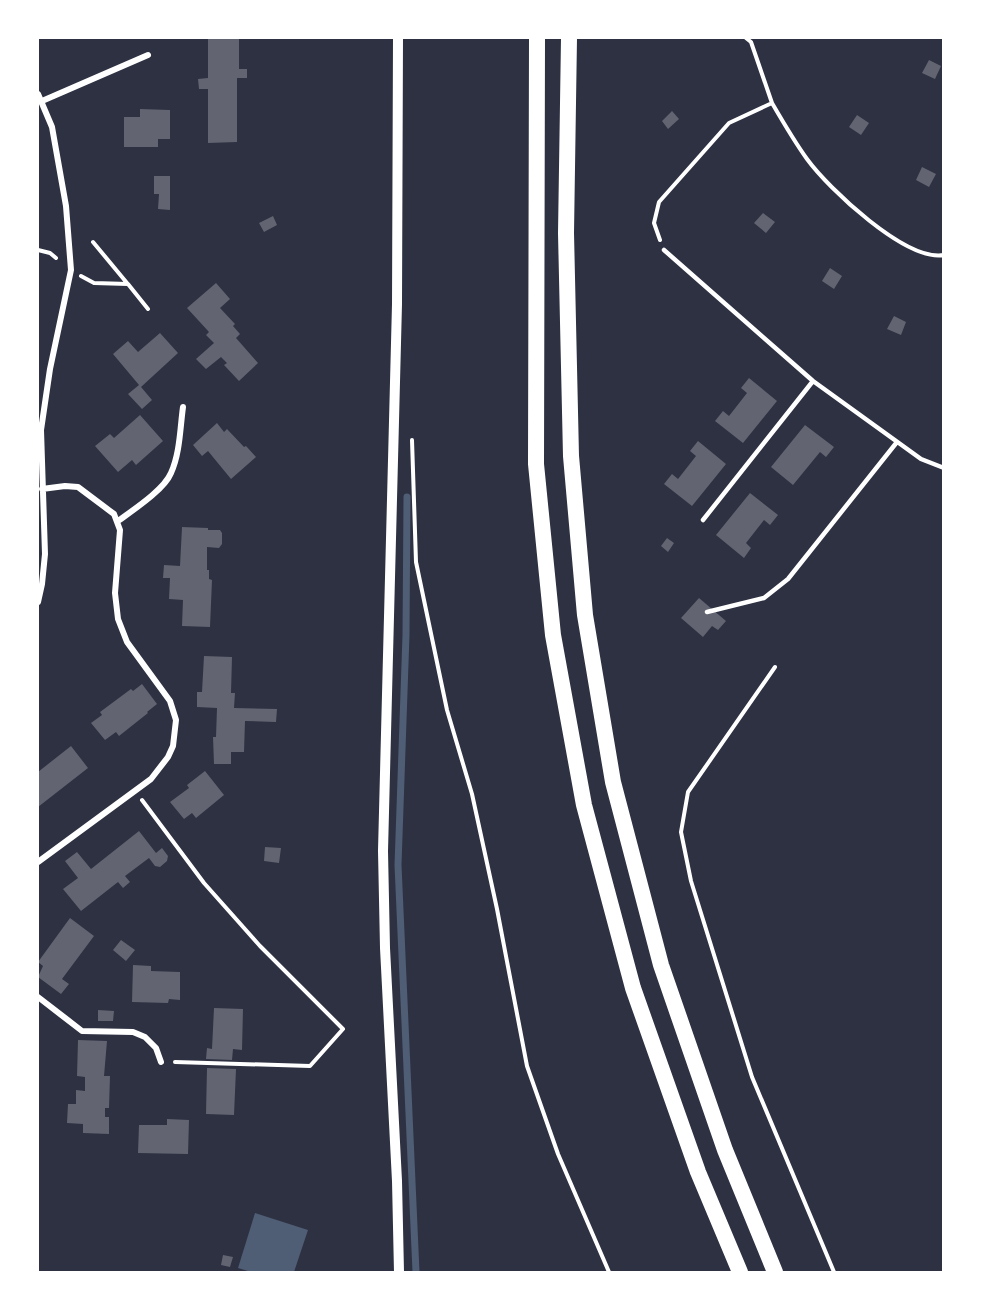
<svg xmlns="http://www.w3.org/2000/svg" width="981" height="1310" viewBox="0 0 981 1310" font-family="'Varela Round',sans-serif">
<rect width="100%" height="100%" fill="#2d3142"/>
<!-- water -->
<path fill="#4f5d75" d="M255,1213l53,17 -14,42h-43l-13,-4z"/>
<g fill="none" stroke-linecap="round" stroke-linejoin="round">
<!-- stream -->
<path stroke="#4f5d75" stroke-width="7" d="M407,497l-1,138 -8,230 18,407"/>
</g>
<!-- building -->
<path fill="#626471" d="M208,38h31v31h8v9h-10v64l-29,1v-54h-9l-1,-10 10,-1z
M929,60l12,6 -6,13 -13,-6z
M140,109l30,1v29h-12v8h-34v-30h16z
M672,111l7,8 -11,10 -6,-8z
M857,115l12,8 -8,12 -12,-8z
M922,167l14,7 -7,13 -13,-7z
M154,176h16v34l-12,-1 1,-15h-5z
M763,213l12,9 -9,11 -12,-10z
M273,216l4,9 -13,7 -5,-9z
M830,268l12,8 -8,13 -12,-8z
M216,283l14,16 -10,9 15,16 -2,2 7,8 -4,4 22,25 -19,18 -15,-16 3,-2 -6,-6 -15,12 -10,-10 18,-16 -8,-8 3,-3 -22,-24z
M894,316l12,6 -5,13 -14,-6z
M160,333l18,20 -37,34 11,13 -10,9 -14,-15 11,-9 -26,-31 15,-13 10,11z
M749,378l28,23 -34,42 -28,-22 8,-10 6,5 18,-23 -6,-5z
M140,415l23,26 -27,24 -4,-5 -14,12 -23,-26 15,-12 4,4z
M217,423l7,9 3,-3 17,18 2,-1 10,11 -25,22 -23,-28 -6,5 -9,-11z
M805,425l29,22 -8,10 -6,-5 -27,33 -22,-18z
M698,441l28,23 -34,42 -28,-22 8,-10 6,5 18,-23 -6,-5z
M750,493l28,22 -8,10 -6,-5 -18,23 5,5 -7,10 -28,-23z
M182,527l26,1v2h12l2,3v11l-3,4 -12,-1v23h2v9l3,1 -2,47 -28,-1 1,-26 -14,-1 1,-21h-7l1,-13 16,1z
M667,538l7,5 -6,9 -7,-6z
M699,598l27,23 -8,9 -6,-4 -9,11 -22,-19z
M204,656l28,1 -1,36h4l-1,15 43,1 -1,13 -31,-1 -1,31h-13v12h-17l-1,-27h3l1,-29 -20,-1v-15h5z
M142,684l15,20 -10,8 1,1 -29,23 -3,-4 -11,8 -14,-17 11,-8 -2,-3 31,-23 2,2z
M71,746l17,22 -50,39v-30l1,-2 -1,-3z
M205,771l19,24 -28,23 -4,-5 -8,6 -14,-17 19,-14 -2,-3z
M139,831l17,22 6,-5 6,8 -1,5 -7,6 -5,-1 -6,-8 -24,18 5,6 -7,6 -5,-6 -37,29 -18,-22 15,-11 -13,-17 12,-9 14,17z
M265,847l16,1 -2,15 -15,-2z
M70,918l24,18 -32,43 7,5 -8,10 -23,-17 5,-11 -5,-4z
M121,940l14,10 -9,11 -13,-11z
M133,965l18,1v5l29,1v28l-11,-1 -1,4 -36,-1z
M214,1008l29,1 -1,41 -9,-1 -1,11 -26,-1 1,-11 5,1z
M98,1010l16,1 -1,10h-15z
M78,1040l29,1 -3,35h6l-1,32h-4v9h4v17l-26,-1v-9l-16,-1 1,-19h8v-14l9,1v-14l-8,-1z
M207,1068l29,1 -2,46 -28,-1z
M167,1119l22,1 -1,34 -50,-1 1,-28h28z
M223,1255l10,2 -3,10 -9,-2z"/>
<g fill="none" stroke-linecap="round" stroke-linejoin="round">
<!-- path -->
<path stroke="#fff" stroke-width="4" d="M772,103c11,19 22,38 35,56 21,29 99,103 137,96
M660,240l-6,-17 5,-21 70,-79 43,-20 -21,-61 -5,-4
M93,242l34,41
M38,250l12,3 6,5
M81,276l13,7 34,1 20,25
M412,440l4,122 31,148 25,84 25,115 30,157 31,88 51,118
M775,667l-87,125 -7,40 10,49 61,196 82,195
M142,800l62,83 56,63 83,83 -33,37 -135,-4"/>
<!-- service -->
<path stroke="#fff" stroke-width="4.5" d="M664,250l149,131 108,78 23,9
M703,520l110,-139
M707,612l57,-14 24,-19 109,-137"/>
<!-- minor -->
<path stroke="#fff" stroke-width="6" d="M38,94l14,33 14,79 5,64 -21,99 -9,61 4,124 -3,30 -4,18
M42,101l106,-46
M118,521c15,-11 46,-31 53,-48 9,-20 9,-44 12,-66
M38,862l113,-83 17,-22 5,-11 3,-26 -6,-19 -43,-59 -9,-23 -3,-26 5,-63 -6,-16 -36,-27 -13,-1 -23,3
M38,997l44,34 51,1 12,5 11,11 5,14"/>
<!-- tertiary -->
<path stroke="#fff" stroke-width="10" d="M398,38l-1,266 -14,547 2,97 12,233 2,91"/>
<!-- trunk -->
<path stroke="#fff" stroke-width="16" d="M537,38l-1,426 17,171 31,170 49,183 65,184 42,100
M569,38l-3,195 5,223 14,159 28,167 48,183 64,185 50,122"/>
</g>
<!-- border -->
<rect width="981" height="1310" fill="none" stroke="#ffffff" stroke-width="78"/>
</svg>
